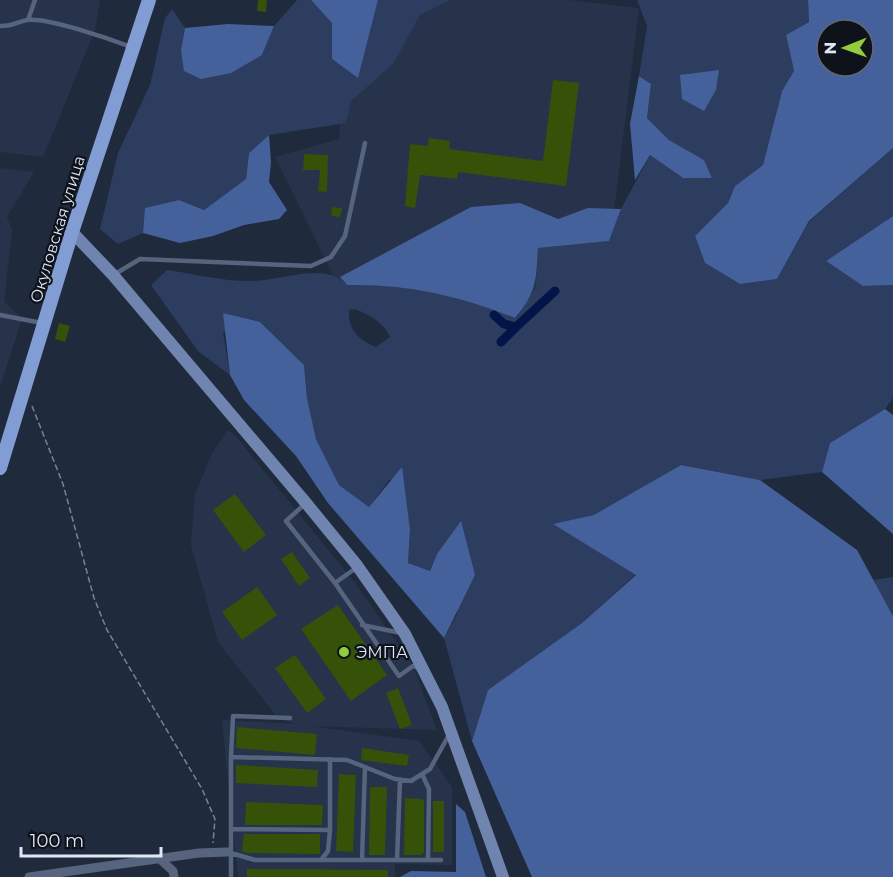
<svg xmlns="http://www.w3.org/2000/svg" width="893" height="877" viewBox="0 0 893 877" font-family="Montserrat,sans-serif">
<rect width="100%" height="100%" fill="#202a3d"/>
<!-- built -->
<path fill="#26334b" d="M0,0h100l-5,30 -52,127 -43,-5z
M378,0h191l70,8 -37,302 -264,-25 -63,-128 64,-18 4,-54z
M0,168l34,4 -27,45 5,13 -8,71 18,18 -22,68z
M227,431l6,2 123,151 57,82 24,64 -127,-4 109,15 33,46v78l-57,-1v13h-157l-16,-157 75,4 -18,-5 -61,-77 -27,-97 4,-50 17,-42z"/>
<!-- green -->
<path fill="#2d3d5f" fill-rule="evenodd" d="M297,0h14l21,23v36l26,18 20,-77h72l-30,15 -27,49 -42,37 -5,22 -77,12 -20,18 -3,26 -42,31 -25,-10 -33,8 -3,25 -25,11 -18,-15 18,-76 32,-68 15,-67 7,-9 13,19 -4,22 81,5 12,-29z
M637,0h171l1,22 -23,13 8,36 -12,20 -19,74 -28,21 -7,17 -33,33 10,27 35,21 37,-5 32,-57 84,-74v68l-67,45 37,25 30,-1v113l-8,11 -55,34 -8,29 -62,8 -79,-15 -87,51 -40,8 82,50 -54,49 -94,67 -16,51 -28,-103 13,-24 -20,-60 -7,17 -22,-8 2,-33 -20,-51 -21,28 -30,-22 -23,-46 -9,-41 -3,-33 -44,-43 -37,10 7,43 -32,-24 -47,-66 16,-15c28,4 59,12 87,11 28,-1 72,-20 93,4 62,-1 112,11 169,33l20,-31 2,-39 71,-7 12,-32 29,-54 33,23h29l-8,-18 -35,-20 -22,-22 4,-34 -12,-8 8,-50zM355,309c14,6 29,13 35,28l-14,10c-18,-8 -28,-17 -27,-37z
M893,577v39l-20,-36z"/>
<!-- forest -->
<path fill="#44619b" fill-rule="evenodd" d="M311,0h67l-20,78 -26,-19v-36z
M808,0h85v148l-84,73 -32,58 -37,5 -35,-21 -10,-27 33,-33 7,-17 28,-21 19,-74 12,-20 -8,-36 23,-13zM827,30h36v36h-36z
M228,24l46,2 -12,29 -31,18 -30,6 -17,-8 -3,-21 4,-22z
M719,70l-3,20 -12,21 -22,-12 -2,-24z
M639,76l12,8 -4,34 22,22 35,20 8,18h-29l-33,-23 -15,25 -5,-56z
M269,135l2,27 -2,20 18,28 -8,9 -35,6 -31,11 -33,7 -37,-10 2,-25 34,-8 25,10 42,-31 3,-26z
M520,203l38,16 30,-11 33,1 -12,32 -71,7c-2,32 -1,44 -23,70 -56,-22 -106,-34 -168,-33l-7,-8 131,-70z
M893,216v69l-30,1 -37,-25z
M223,313l37,9 44,43 3,33 9,41 23,46 30,22 33,-40 8,63 -2,33 22,8 7,-17 24,-33 14,54 -31,63 -116,-135 -32,-47 -52,-56 -14,-25z
M885,409l8,6v119l-71,-62 8,-29z
M681,465l79,15 97,70 36,66v261h-361l-60,-136 16,-51 94,-67 54,-48 -83,-51 41,-9z
M456,804l9,8 21,65h-86l11,-6 45,1z"/>
<g fill="none" stroke-linecap="round" stroke-linejoin="round">
<!-- canal -->
<path stroke="#021448" stroke-width="9" d="M494,315l10,9 12,3 39,-36
M501,342l15,-15"/>
</g>
<!-- building -->
<path fill="#365108" d="M258,0h9l-1,12 -9,-1z
M553,80l26,3 -13,103 -108,-14 -1,7 -37,-4 -5,33 -10,-2 5,-62 18,2 1,-8 21,3 -1,8 94,12z
M304,154l24,1 -1,37 -9,-1 2,-21h-17z
M332,207l10,1 -2,9 -9,-1z
M59,323l11,3 -5,16 -10,-3z
M235,494l31,41 -22,17 -31,-42z
M292,552l18,26 -11,8 -18,-27z
M257,587l20,28 -35,25 -20,-28z
M338,605l49,70 -36,26 -50,-72z
M295,655l31,44 -19,14 -32,-45z
M398,688l14,37 -12,4 -14,-36z
M237,727l80,7 -2,21 -79,-7z
M362,748l47,7 -2,11 -46,-6z
M236,765l82,5 -1,17 -81,-4z
M339,774l17,1 -3,77 -17,-1z
M370,787h17l-2,68h-16z
M405,798l17,1 2,2v51l-3,3h-17z
M433,801h11v51h-11z
M246,802l77,3 -1,20h-77z
M244,834h76v20l-73,-1 -5,-2z
M247,869l141,1v7h-141z"/>
<g fill="none" stroke-linecap="round" stroke-linejoin="round">
<!-- path -->
<path stroke="#7a8393" stroke-width="1.5" stroke-dasharray="6 3" stroke-linecap="butt" d="M32,406l31,78 31,114 13,32 95,159 13,30 -2,24"/>
<!-- service -->
<path stroke="#56647e" stroke-width="4.5" d="M28,20l7,-20
M0,26c11,1 17,-4 27,-6 20,-3 83,19 104,27
M115,274l25,-15 171,7 20,-9 14,-21 20,-93
M0,315l42,8
M306,503l-20,18 49,62 21,-15
M335,583l64,93 14,-10 5,2
M362,625l39,8
M231,757l2,-41 57,2
M422,774l7,15 -1,71
M232,829l98,1v-71
M231,853l24,7h186
M321,860l7,-9 2,-21
M362,860l3,-93
M397,860l3,-80
M231,877v-120l116,3 48,19 16,2 19,-12 20,-36"/>
<!-- minor -->
<path stroke="#56647e" stroke-width="9" d="M161,860l12,11 1,6
M29,877l170,-24 29,-1"/>
<!-- secondary -->
<path stroke="#6f84ae" stroke-width="12" d="M72,232l41,43 193,228 50,61 49,70 37,73 61,170"/>
<!-- primary -->
<path stroke="#819dd3" stroke-width="14" d="M0,468l72,-236 77,-232"/>
</g>
<!-- markers -->
<circle fill="#92cd3e" stroke="#0e121b" stroke-width="2" cx="344" cy="652" r="6"/>
<g text-anchor="middle" stroke-width="4.5" stroke-linejoin="round" paint-order="stroke">
<!-- street labels -->
<g font-size="16" fill="#e0e7f4" stroke="#0e121b">
<text transform="translate(57 229) rotate(-73)" y="6">Окуловская улица</text>
</g>
<!-- poi labels -->
<g font-size="16" fill="#e0e7f4" stroke="#0e121b" text-anchor="start">
<text x="356" y="658">ЭМПА</text>
</g>
</g>
<!-- north arrow -->
<g transform="translate(845 48) rotate(269)"><circle r="28" fill="#0e121b" stroke="#626772" stroke-width="1.5"/>
<path d="M0-4.5L10 22L0 15L-10 22Z" fill="#92cd3e"/>
<text y="-9" font-size="16" font-weight="bold" text-anchor="middle" fill="#e0e7f4">N</text>
</g>
<!-- scale -->
<path d="M21 847v9h140v-9" fill="none" stroke="#e0e7f4" stroke-width="3"/>
<text x="30" y="847" font-size="18" fill="#e0e7f4" stroke="#0e121b" stroke-width="4.5" paint-order="stroke">100 m</text>
</svg>
